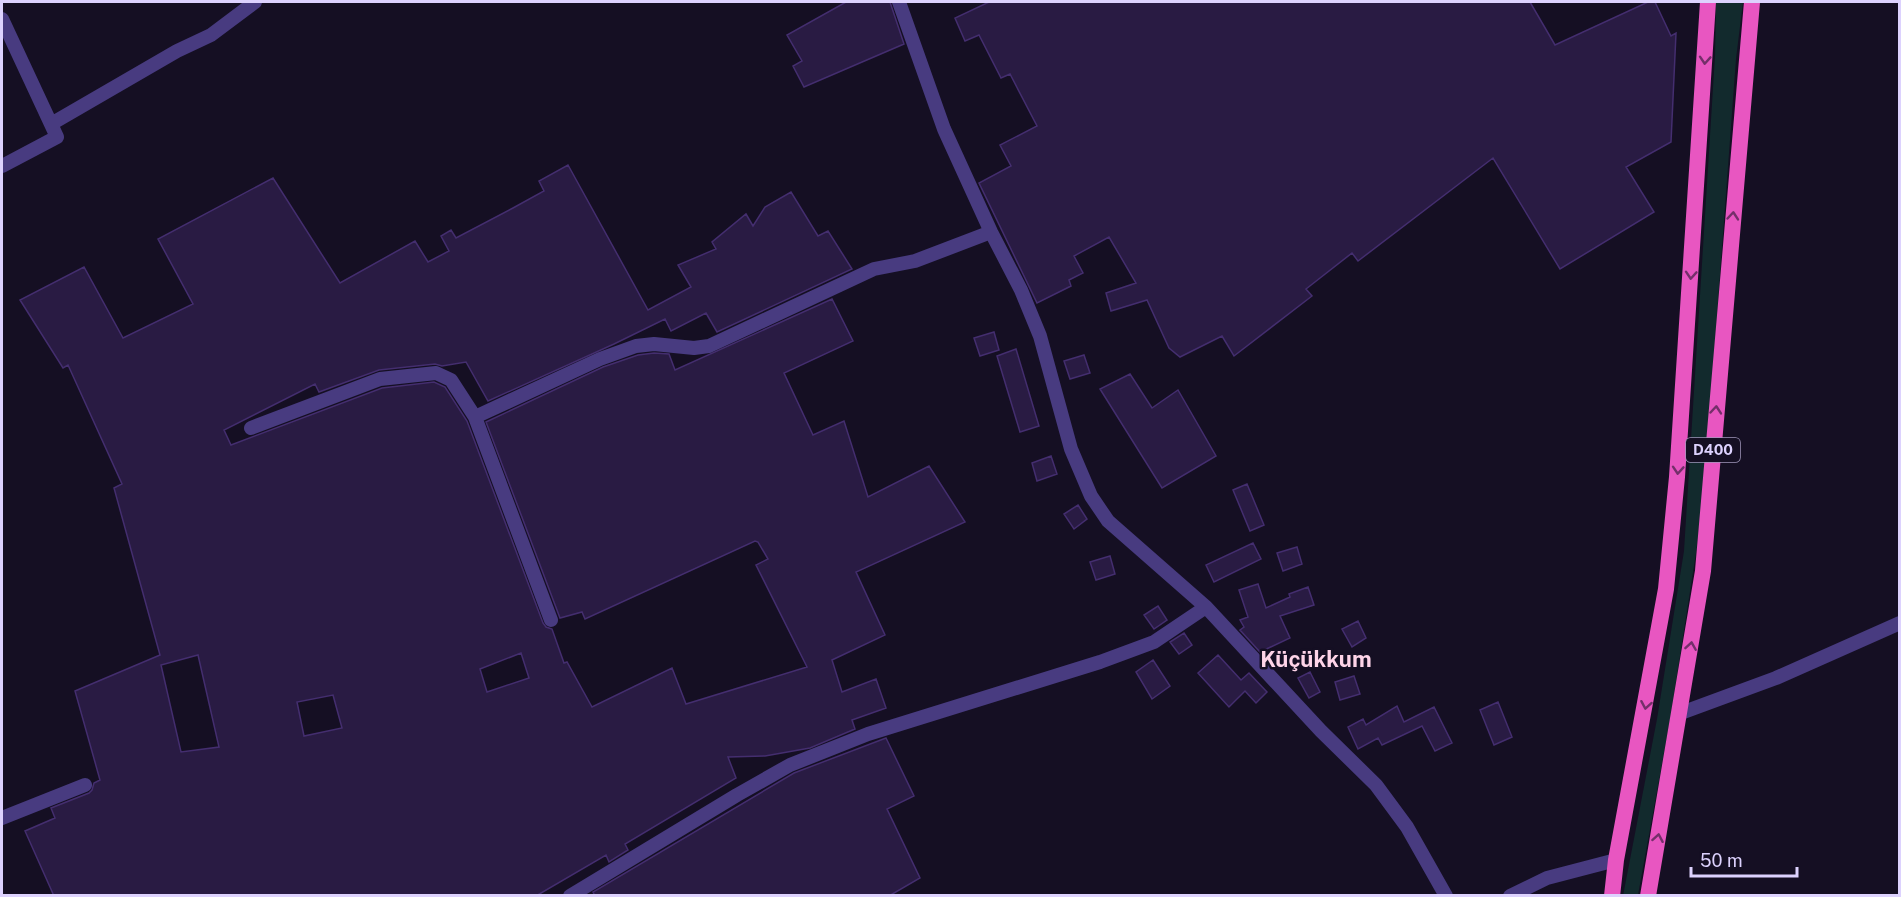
<svg xmlns="http://www.w3.org/2000/svg" width="1901" height="897" viewBox="0 0 1901 897" font-family="'Public Sans',sans-serif">
<rect width="100%" height="100%" fill="#150f23"/>
<!-- green -->
<path fill="#122a2d" d="M1716,2h27l-7,57 -31,418 -9,76 -26,167 -32,175 -15,1 34,-177 27,-168 31,-495z"/>
<!-- building -->
<path fill="#291b43" stroke="#442e6f" stroke-width="1.5" fill-rule="evenodd" d="M846,2h44l14,42 -100,43 -11,-21 9,-5 -15,-26z
M989,2h541l25,43 93,-43h7l16,34 5,-3 -5,109 -45,25 28,45 -94,57 -67,-111 -135,103 -6,-8 -46,36 6,7 -78,60 -12,-20 -42,21 -11,-9 -22,-48 -36,11 -5,-18 30,-10 -27,-46 -35,19 9,17 -14,7 2,6 -34,17 -58,-120 32,-17 -11,-21 37,-19 -27,-52 -9,4 -22,-43 -14,6 -10,-23z
M568,165l80,145 43,-23 -13,-22 38,-16 -4,-7 34,-28 7,12 12,-19 26,-15 27,44 10,-5 24,38 -135,63 -11,-19 -35,18 -6,-12 -51,25 -126,57 -22,-39 -24,4 -7,-2 -56,6 -60,22 -4,-8 -91,46 7,15 151,-57 52,-6 11,5 22,34 76,202 3,4 6,2 12,34 3,-1 25,45 80,-39 14,36 121,-37 -51,-102 12,-6 -10,-17 -3,-1 -170,78 -3,-7 -22,6 -74,-196 117,-55 35,-12 16,-2 15,1 6,16 157,-71 21,42 -69,32 29,62 31,-14 24,76 61,-31 36,56 -109,50 29,63 -53,25 10,32 34,-13 10,29 -34,12 3,9 -45,19 -45,8 -37,1 8,21 -111,66 3,6 -19,12 -3,-7 -70,41h-482l-29,-65 30,-13 -4,-10 38,-15 3,-3 2,-7 6,-3 -25,-89 85,-36 -46,-167 8,-4 -54,-119 -5,3 -43,-68 64,-33 39,71 70,-34 -35,-65 115,-61 67,105 75,-42 13,21 21,-11 -8,-15 10,-6 5,8 57,-30 31,-17 -5,-10zM521,653l8,25 -42,14 -7,-23zM198,655l21,92 -38,5 -20,-87zM333,695l9,33 -38,8 -7,-34z
M994,332l5,18 -19,6 -6,-18z
M1016,349l23,77 -19,6 -23,-76z
M1084,355l6,18 -20,6 -6,-18z
M1130,374l22,34 26,-18 38,66 -54,32 -62,-99z
M1051,456l6,18 -20,7 -5,-18z
M1247,484l17,41 -14,6 -17,-41z
M1078,505l9,14 -13,10 -10,-15z
M1253,543l8,16 -47,23 -8,-17z
M1297,547l5,17 -19,7 -6,-18z
M1110,556l5,18 -19,6 -6,-18z
M1258,584l8,24 24,-11 -1,-3 19,-7 6,18 -34,11 10,22 -30,14 -20,-22 4,-3 -4,-7 8,-3 -9,-27z
M1158,606l9,14 -13,9 -10,-14z
M1358,621l8,17 -14,9 -10,-18z
M1184,633l8,12 -13,9 -9,-12z
M1218,655l23,25 8,-7 18,19 -11,11 -11,-12 -16,16 -31,-34z
M1153,660l17,26 -18,13 -16,-27z
M1310,672l10,20 -11,6 -11,-20z
M1354,676l6,18 -20,6 -5,-18z
M1498,702l14,35 -18,8 -14,-35z
M1397,706l7,16 30,-15 18,36 -17,8 -13,-25 -40,19 -4,-7 -20,11 -10,-22 15,-8 3,6z
M886,738l28,58 -27,13 33,69 -31,18h-294l-2,-4 201,-119z"/>
<g fill="none" stroke-linecap="round" stroke-linejoin="round">
<!-- minor -->
<path stroke="#483b80" stroke-width="14" d="M899,2l45,127 47,103 30,58 19,46 31,113 20,47 17,25 98,86 115,124 55,54 31,42 39,69
M2,19l55,118 -55,29
M51,124l126,-73 34,-16 44,-33
M475,417l125,-58 36,-13 18,-2 40,4 15,-2 165,-77 41,-8 76,-29
M251,428l129,-49 56,-6 15,7 24,37 76,203
M1681,713l95,-35 124,-55
M2,818l83,-33
M570,896l167,-101 53,-30 78,-31 232,-72 54,-20 52,-35
M1510,896l37,-18 69,-18"/>
<!-- trunk -->
<path stroke="#e856c1" stroke-width="16" d="M1612,896l4,-36 50,-271 11,-112 31,-475
M1648,896l55,-325 49,-569"/>
</g>
<!-- one-way arrows -->
<defs><path id="oneway-chevron" d="M-2-3.5L2.5 0L-2 3.5" fill="none" stroke-width="1.6" stroke-linecap="round" stroke-linejoin="round" transform="scale(1.5)"/></defs>
<g stroke="#742f6a">
<use href="#oneway-chevron" transform="translate(1705 60) rotate(94)"/>
<use href="#oneway-chevron" transform="translate(1733 216) rotate(-85)"/>
<use href="#oneway-chevron" transform="translate(1691 275) rotate(94)"/>
<use href="#oneway-chevron" transform="translate(1716 410) rotate(-85)"/>
<use href="#oneway-chevron" transform="translate(1678 470) rotate(94)"/>
<use href="#oneway-chevron" transform="translate(1691 646) rotate(-81)"/>
<use href="#oneway-chevron" transform="translate(1646 705) rotate(100)"/>
<use href="#oneway-chevron" transform="translate(1658 838) rotate(-80)"/>
</g>
<g text-anchor="middle" stroke-width="5" stroke-linejoin="round" paint-order="stroke">
<!-- shield labels -->
<rect fill="#150f23" stroke="#a198bc" stroke-width="1.5" x="1686" y="438" width="54" height="24" rx="4.5"/>
<g font-size="15" font-weight="bold" fill="#ddd2fe">
<text x="1713" y="455">D400</text>
</g>
<!-- district labels -->
<g font-size="22" font-weight="bold" fill="#fed4e8" stroke="#150f23">
<text x="1316" y="667">Küçükkum</text>
</g>
</g>
<!-- border -->
<rect width="1901" height="897" fill="none" stroke="#ddd2fe" stroke-width="6"/>
<!-- scale -->
<path d="M1691 867v9h106v-9" fill="none" stroke="#ddd2fe" stroke-width="3"/>
<text x="1700" y="867" font-size="18" fill="#ddd2fe" stroke="#150f23" stroke-width="4.5" paint-order="stroke">50 m</text>
</svg>
